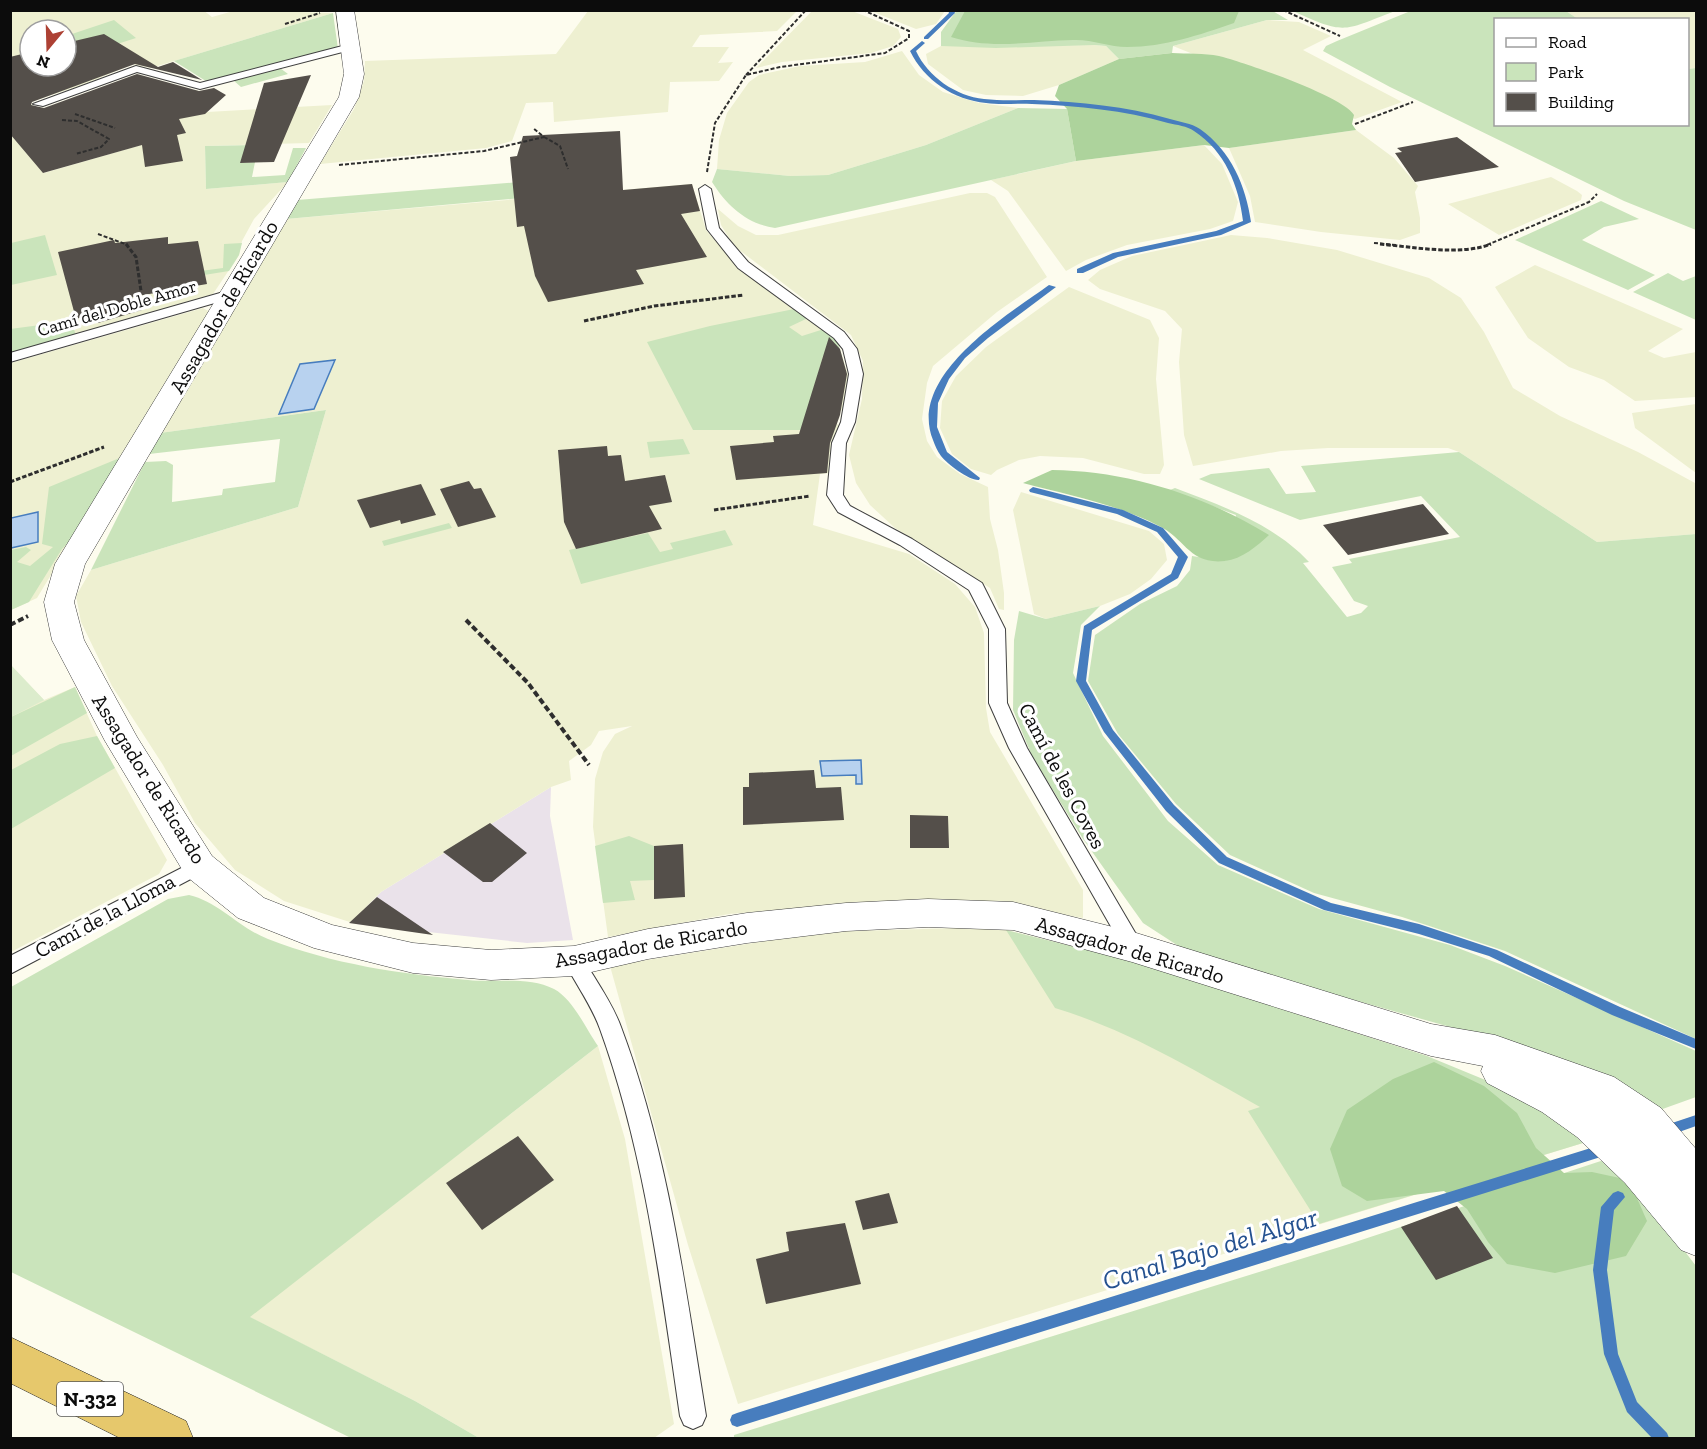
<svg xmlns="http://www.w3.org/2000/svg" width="1707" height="1449" viewBox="0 0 1707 1449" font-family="'Zilla Slab',serif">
<rect width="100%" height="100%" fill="#fdfcee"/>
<!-- industrial -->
<path fill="#eae2ea" d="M551,787l-1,29 23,124 -46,3 -171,-19 10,-17 15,-15z"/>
<!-- farmland -->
<path fill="#eef0d1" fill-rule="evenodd" d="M203,10l9,7 25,-7 96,3 -182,55 -19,-4 -46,20 -56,18 5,7 -24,5 -1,-103zM30,30h36v36h-36z
M588,11h209l-20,20 -77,4 -8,12h37l-11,16 15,-1 -14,19 -49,1 -2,30 -114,10 -1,-20 -27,1 -14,38 -26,7 -166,16 34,-55 10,-28 1,-20 191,-7z
M812,11h40l46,18 3,8 -8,9 -22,7 -89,9 -26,6z
M945,11l-9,13 -20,5 -45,-18z
M1566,11h129l1,57 -8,1v-49l-110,-1z
M1267,20l32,2 32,14 -28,14 99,52 -47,17 -182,-73z
M1094,45l12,1 13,13 -60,26 -36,11 -37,-1 -23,-5 -35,-26 -2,-10 15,-8z
M902,51l17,24 24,17 36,11 39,5 -92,37 -98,30 -38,1 -73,-7 2,-29 8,-27 22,-31 10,-7 41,-9 65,-4z
M197,90l10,22 125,-7 -23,38 -104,3 1,43 82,-7 -34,37 -12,22 -3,14 -26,39 -202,60 -1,-220 34,39 104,-30 -68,-25z
M1356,130l38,28 24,28 -3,6 5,26v15l-20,7 -79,-8 -66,-10 -5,-26 -21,-48z
M1204,145l18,19 16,38 -5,19 -23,8 -83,16 -41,15 -20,11 -58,-80 -17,-11 85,-19z
M1551,177l26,14 5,4 -1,5 -82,35 -51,-31z
M692,184l14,46 31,36 91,66 10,11 10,32 -4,34 -7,4 -3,10 5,2 -7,17 -2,31 -10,1 -7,51 96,29 46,30 20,23 9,26 2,75 4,24 93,158v28l-86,-15 -106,-2 -162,13 -121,23 -15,-110 2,-48 8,-27 12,-18 17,-8 -33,5 -8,14 -22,16 2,19 -20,7 -170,105 -15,15 -10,17 -72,-23 -49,-31 -40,-47 -32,-58 -51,-79 -31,-64 -5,-26 15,-26 207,-63 28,-97 -166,23 126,-214z
M970,193h17l8,4 52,80 -50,35 -64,54 -6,17 -5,36 5,22 10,16 23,17 28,13 2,32 8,31 6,43v17l-5,-1 -9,-21 -95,-60 -25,-23 -14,-22 -7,-28 13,-56 1,-38 -12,-26 -117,-89 -13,-21 -3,-16 20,17 18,9h22z
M1231,235l36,3 70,12 92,28 32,20 23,34 29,56 47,28 78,36 57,31 1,51 -99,8 -138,-90 -11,-4h-120l-47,3 -88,15 -9,-31 -5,-73 3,-33 -17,-18 -65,-22 -12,-9 12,-10 32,-14z
M1535,265l148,64 -35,22 16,7 32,-6v45l-61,4 -31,-21 -35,-13 -41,-29 -33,-51z
M1069,287l81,33 9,18 -3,41 8,86 -4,9h-16l-61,-16 -43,-2 -21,4 -22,10 -6,5 -20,-6 -19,-15 -12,-26 2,-27 14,-25 30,-29z
M203,308l7,4 -173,286 -26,12v-247z
M1696,404v69l-61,-45 -3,-15z
M1021,492l128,39 15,13 3,16 -16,19 -21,15 -30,12 -54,13 -12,-5 -21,-104z
M10,665l34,35 31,-13 22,49 70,124 -8,14 -148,78z
M958,928l48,2 130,32 291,94 156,87 -845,261 -50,-159 -78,-279 211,-34z
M598,1046l27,93 49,285 -20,14h-175l-64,-37 -166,-84z"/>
<!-- green -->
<path fill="#cae4bb" d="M957,10h314l17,10h-21l-94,26 -1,7 -53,6 -13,-13 -12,-1 -98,3 -55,-2v-14z
M1298,10l97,1c-52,20 -49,24 -100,1z
M1413,10l153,1 12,8 -82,1v104h192v-55l8,-1v162l-72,-29 -234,-114 -67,-36 3,-5 11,-5z
M333,13l5,36 -129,34 -35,-22z
M114,20l22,18 -22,7 -48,5v-14z
M280,68l8,6 -47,13 -8,-7z
M1018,108l49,1 9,52 -301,67c-28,-4 -48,-22 -63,-46l5,-13 73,7 38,-1 98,-30z
M254,145l-14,18 15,-1 -3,15 33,-2 8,-27h13l-18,34 -82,7 -1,-43z
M520,182l1,16 -235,21 11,-19z
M1601,201l38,18 -35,8 -22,13 73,35 -27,15 -113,-50z
M45,235l12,40 -46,10v-42z
M242,243l-3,12 -10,16 -56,9 5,-6 45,-6 1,-24z
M1668,273l15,8 13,-5v44l-63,-28z
M794,309l14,9 -19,9 13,9 22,-7 14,14 4,14 -19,-1 -21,74h-109l-46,-88 63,-16z
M71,321l5,14 -65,19 -1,-25z
M326,410l-28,97 -207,63 54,-108 21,-1 7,4 -1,37 50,-7 1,-6 52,-7 5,-43 -131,15 11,-21z
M683,439l7,15 -40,4 -3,-16z
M1459,452l138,90 99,-8v505l-191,-88 -103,-34 -88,-24 -84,-38 -54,-51 -58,-70 -30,-53 7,-46 45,-31 37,-18 13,-16 2,-14 34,5 10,-46 -66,-25 5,-2c47,18 99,36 134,74l-6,1 44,54 14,-4 7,-7 -14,-5 -22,-34 20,-4 -3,-4 111,-22 -39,-41 -121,24 -101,-41 12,-5 58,-6 17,26 30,-2 -15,-26z
M122,457l-44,75 -16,17 -33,53 -18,8v-60l15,-3 5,3 -14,12 13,4 23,-19 -11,-3 7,-57z
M449,523l3,5 -68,18 -2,-5z
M725,530l8,15 -152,39 -12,-34 79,-17 12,19 13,-3 -3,-6z
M1100,606l-19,19 -8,48 30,63 65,85 50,44 101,44 131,36 55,21 191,85v46l-39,14 -107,-56 -228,-64 -142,-44 -37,-24 -60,-84 -51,-83 -19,-46 1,-70 5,-29 27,8z
M75,687l12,26 -76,43v-39z
M97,736l18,32 -104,61v-59l49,-26z
M629,836l25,10v34l-24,1 5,19 -32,3 -8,-57z
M189,895c30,7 50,33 79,44 64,25 132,35 200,41 26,3 61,-4 86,9 19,10 32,40 44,57l-348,271 165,84 64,37h-128l-340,-166v-285l157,-88z
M1006,930l130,32 291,94 90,37 67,39 -1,11 -264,81 -71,-113 12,-4c-66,-37 -132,-77 -205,-99z
M1613,1157l83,109v172h-962v-3l612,-190z"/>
<!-- forest -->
<path fill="#add39c" d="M965,11v-1l274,1 -5,12c-35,12 -69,24 -107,24 -18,0 -36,-8 -54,-7 -42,1 -82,10 -122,-3z
M1172,53c15,1 32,0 47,3 24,6 124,40 135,59l-2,9 4,6 -127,18 -25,-3 -128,16 -9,-52 -12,-13 4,-11 60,-26z
M1052,470c76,1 152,25 217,65 -12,11 -27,24 -44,26 -36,4 -40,-23 -66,-35 -42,-22 -91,-31 -136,-43z
M1434,1062l50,24 33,27 19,35 28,25 28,-1 37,8 18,41 -21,35 -71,17 -48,-9 -19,-22 -21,-33 -23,-18 -77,10 -25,-15 -12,-37 17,-39 46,-31z"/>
<!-- pitch -->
<path fill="#dceccc" d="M11,665l33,35 -33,17h-1z"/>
<!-- water -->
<path fill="#b8d2ef" stroke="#477dbe" stroke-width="1.5" d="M335,360l-21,49 -35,5 21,-50z
M38,512v30l-27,6v-30z
M861,760l1,24h-6v-9l-34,1 -2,-15z"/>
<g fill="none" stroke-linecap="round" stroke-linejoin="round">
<!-- stream -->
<path fill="#477dbe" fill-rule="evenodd" d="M948,10h6l1,3 -27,26h-4v-2l25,-24z
M922,41l3,2 -9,8c12,26 40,45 68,48 17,2 34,1 50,1 47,2 91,6 136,19 10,3 21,4 30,10 31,22 46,57 51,93l-30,13 -103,22 -35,16h-6v-4l36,-16 103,-22 27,-10c-4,-35 -18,-70 -49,-90 -7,-5 -17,-6 -26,-8 -45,-13 -89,-17 -136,-19 -15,-1 -31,1 -46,-1 -32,-3 -62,-23 -76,-52z
M1049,285l7,2 -68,51 -23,20 -16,21 -11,24 -1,24 10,25 33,26 -1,2c-9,1 -32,-16 -38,-24 -4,-5 -6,-11 -8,-16 -26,-64 73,-124 116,-155z
M1033,487l90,23 40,18 25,29 -10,21 -86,52 -6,51 27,49 61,75 53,52 104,46 88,21 78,26 123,57 76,32v10l-84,-34 -123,-59 -70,-22 -95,-24 -105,-47 -53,-52 -62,-79 -28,-51 8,-55 87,-52 7,-17 -21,-25 -40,-18 -87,-22 -1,-2z
M1696,1115v11l-31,11 -5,-2 -2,-4 2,-4z
M1607,1143l5,2 2,4 -2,4 -5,2 -870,272 -5,-2 -2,-5 2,-5 5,-2z
M1618,1191l5,2 2,4 -11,13 -7,60 11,84 19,48 30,31 2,5h-17l-25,-26 -23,-58 -11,-84 8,-63 12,-14z"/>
</g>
<!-- building -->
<path fill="#544f4a" d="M104,34l54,33 15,-5 29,18 -67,-16 -103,38 -1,3 13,3 93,-34 62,17 15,-3 12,7 -21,19 -26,5 7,14 -9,2 6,26 -38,6 -3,-22 -99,28 -33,-39v-77l20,-5v14h36v-23z
M311,75l-37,87 -34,1 24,-80z
M620,131l3,59 69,-6 8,27 -19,3 26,43 -71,13 8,14 -96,18 -13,-26 -11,-50 -7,1 -7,-70 7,-1 6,-20z
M1457,137l42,30 -84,15 -20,-29 7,-1 -5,-4z
M168,237v7l30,-3 9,43 -75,13 10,13 -44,13 -5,-9 -17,5 -18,-67 56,-12 1,3z
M829,337l11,12 7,25 -7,41 -10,28 -3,30 -91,7 -6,-34 44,-4 -1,-6 26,-2z
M607,446l1,10 13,-1 4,26 40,-6 7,27 -23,4 13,23 -86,20 -12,-27 -6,-72z
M469,481l5,8 7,-1 15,29 -38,10 -18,-38z
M421,484l15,31 -35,9 -1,-4 -30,8 -13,-28z
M1423,504l26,30 -101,21 -25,-30z
M814,770l2,18 25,-1 3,33 -101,5v-38h6v-14z
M910,815l38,1 1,32h-39z
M490,823l37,30 -35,29h-9l-40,-30z
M683,844l2,53 -31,2v-53z
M377,897l56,38 -84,-12z
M518,1136l36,44 -72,50 -36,-47z
M889,1193l9,30 -35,7 -8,-29z
M1457,1206l36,52 -57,22 -35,-53z
M845,1223l16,61 -95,20 -10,-45 33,-8 -3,-19z"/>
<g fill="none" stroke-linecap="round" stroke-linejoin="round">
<!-- service casing -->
<g stroke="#3f3f3f" stroke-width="2">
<path id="service" d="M350,44l5,3 -1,2 -154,40 -63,-17 -94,34 -10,-2 103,-38 64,17z
M705,185l6,4 8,39 29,34 96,70 13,17 6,25 -8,48 -9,21 -3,52 7,11 62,33 70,44 23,46 2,74 20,45 113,193 3,6 -3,6 -7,2 -7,-2 -117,-205 -20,-45v-74l-20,-39 -69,-45 -62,-33 -11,-17 5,-52 9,-21 8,-48 -6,-25 -9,-11 -96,-70 -31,-39 -8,-40z
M234,289l7,4 -2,3 -229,66v-9z
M199,859l7,2 3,5 -3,5 -196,103v-18z
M574,953l7,2c13,23 31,47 40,72 47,125 64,259 85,389l-4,9 -9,4 -9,-4 -4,-9c-19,-130 -35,-263 -80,-387 -8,-23 -25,-46 -36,-68l3,-6z"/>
</g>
<!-- minor casing -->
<g stroke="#3f3f3f" stroke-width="1">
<path id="minor" d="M336,10h18l10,64 -5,23 -274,467 -11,38 10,38 53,97 75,119 52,42 68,27 81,18 78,7 83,-4 74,-17 99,-16 99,-10 82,-4 85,3 120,30 298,92 64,11 119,42 47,31 35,41v107l-15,-6 -56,-67 -48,-46 -35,-25 -55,-29 -6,-12 2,-5 -52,-10 -299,-94 -119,-32 -85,-3 -82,4 -99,12 -99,16 -74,17 -83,4 -78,-7 -99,-25 -76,-30 -52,-42 -81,-135 -53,-101 -8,-38 11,-38 284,-467 5,-23z"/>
</g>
<!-- trunk casing -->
<g stroke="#1d1d1d" stroke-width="1">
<path id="trunk" d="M10,1337l176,84 7,17h-73l-110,-55z"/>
</g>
<!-- path-far2 -->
<path stroke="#2e2e2e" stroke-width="2" stroke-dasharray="4 2" stroke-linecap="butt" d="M1283,10l57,26
M285,24l35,-11
M746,75l60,-65
M75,114l40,14
M62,120l15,1 32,18 -8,8 -26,7
M1355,124l58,-22
M544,137l16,9 8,23
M339,165l145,-14 60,-14 -11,-9
M707,172l8,-49 31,-48 34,-8 105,-14 24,-15v-7l-46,-21
M98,234l30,11
M1374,243l22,2
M1487,245l102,-43 8,-8"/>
<!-- path-far1 -->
<path stroke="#2e2e2e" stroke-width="3" stroke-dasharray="4.5 2" stroke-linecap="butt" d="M126,244l10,13 5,34
M1380,244c32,3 82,12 111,0
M584,321l70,-15 90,-11
M10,482l94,-35
M714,510l96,-14"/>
<!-- path -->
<path stroke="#2e2e2e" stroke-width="4" stroke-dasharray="6 3" stroke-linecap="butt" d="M466,620l62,63 61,82
M10,625l18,-9"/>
<!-- service -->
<use href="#service" fill="#fff" fill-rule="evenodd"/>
<!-- minor -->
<use href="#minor" fill="#fff" fill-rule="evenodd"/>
<!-- trunk -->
<use href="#trunk" fill="#e6c86c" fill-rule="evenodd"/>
</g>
<g text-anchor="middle" stroke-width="6" stroke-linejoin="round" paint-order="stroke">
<!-- far-street labels -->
<g font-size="18" fill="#0c0c0c" stroke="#fff">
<text transform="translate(117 308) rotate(-16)" y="6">Camí del Doble Amor</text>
</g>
<!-- shield labels -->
<rect fill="#fff" stroke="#555" stroke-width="1.5" x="57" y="1382" width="66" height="34" rx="4.5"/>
<g font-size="20" font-weight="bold" fill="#0c0c0c">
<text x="90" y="1406">N-332</text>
</g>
<!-- street labels -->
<g font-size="21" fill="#0c0c0c" stroke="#fff">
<text transform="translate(224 307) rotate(-60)" y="7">Assagador de Ricardo</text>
<text transform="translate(1062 776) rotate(62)" y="7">Camí de les Coves</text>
<text transform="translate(149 779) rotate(58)" y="7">Assagador de Ricardo</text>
<text transform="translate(105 916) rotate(-28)" y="7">Camí de la Lloma</text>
<text transform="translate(651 944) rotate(-10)" y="7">Assagador de Ricardo</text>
<text transform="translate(1130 950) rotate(16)" y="7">Assagador de Ricardo</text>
</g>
<!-- near-water labels -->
<g font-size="27" font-style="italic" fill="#245190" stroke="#fff">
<text transform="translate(1210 1249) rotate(-17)" y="9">Canal Bajo del Algar</text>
</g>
</g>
<!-- border -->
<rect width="1707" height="1449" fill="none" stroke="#0c0c0c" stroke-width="24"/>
<!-- legend -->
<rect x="1494" y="18" width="195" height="108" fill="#ffffff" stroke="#9e9e9e" stroke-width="1.5"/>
<rect x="1506" y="38" width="30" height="9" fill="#ffffff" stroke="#9e9e9e" stroke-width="1.5"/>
<text x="1548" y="48" font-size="18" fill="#0c0c0c">Road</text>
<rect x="1506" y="63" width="30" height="18" fill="#cae4bb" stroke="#9e9e9e" stroke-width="1.5"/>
<text x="1548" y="78" font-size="18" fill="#0c0c0c">Park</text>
<rect x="1506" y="93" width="30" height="18" fill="#544f4a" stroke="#9e9e9e" stroke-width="1.5"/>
<text x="1548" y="108" font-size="18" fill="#0c0c0c">Building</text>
<!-- north arrow -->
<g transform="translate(48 48) rotate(199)"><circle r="28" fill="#ffffff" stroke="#9e9e9e" stroke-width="1.5"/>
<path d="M0-4.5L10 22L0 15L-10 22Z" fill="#ad4134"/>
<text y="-9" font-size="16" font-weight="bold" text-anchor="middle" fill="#0c0c0c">N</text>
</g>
</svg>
